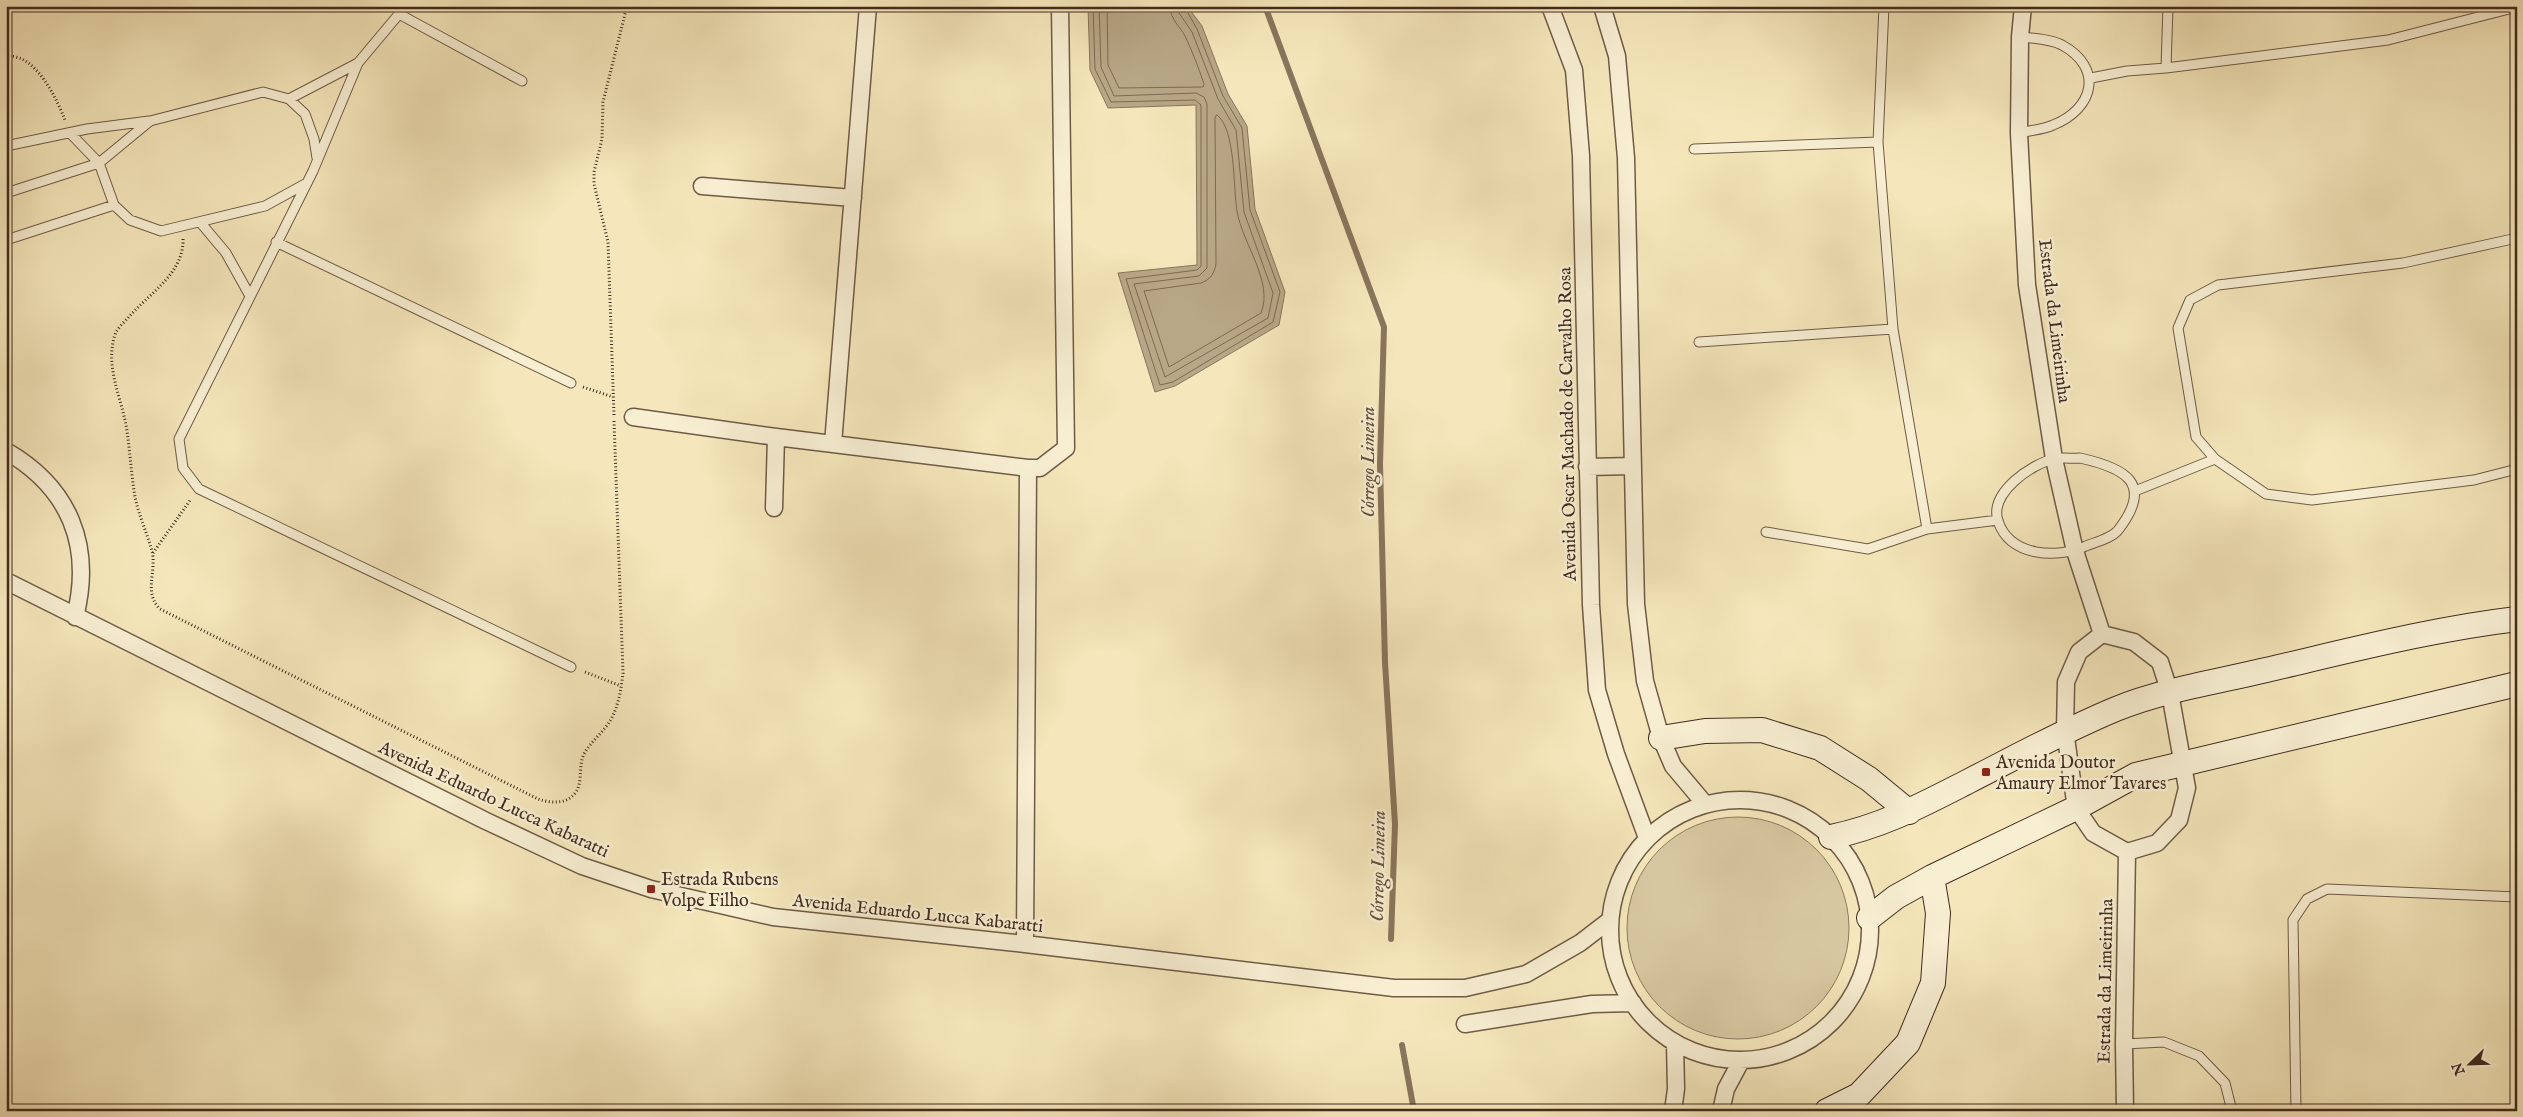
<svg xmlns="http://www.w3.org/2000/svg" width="2523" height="1117" viewBox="0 0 2523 1117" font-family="'IM FELL English',serif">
<rect width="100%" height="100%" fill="#f5e7bb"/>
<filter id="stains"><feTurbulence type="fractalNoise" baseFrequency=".004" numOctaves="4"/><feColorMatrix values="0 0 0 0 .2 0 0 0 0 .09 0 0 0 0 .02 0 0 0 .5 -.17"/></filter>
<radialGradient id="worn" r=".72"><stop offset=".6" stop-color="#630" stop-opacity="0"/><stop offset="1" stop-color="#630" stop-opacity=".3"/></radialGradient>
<!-- green -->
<path fill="#d7c7a0" stroke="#8d7960" d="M1627 928a111 111 0 1 1 222 0a111 111 0 1 1-222 0Z"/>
<!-- water -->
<path fill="#b8a786" stroke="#89755d" d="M1088,6h99l15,20 26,68 19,32 8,83 30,83 -6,33 -104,61 -20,6 -37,-119 79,-8 -1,-160 -88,3 -18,-38z"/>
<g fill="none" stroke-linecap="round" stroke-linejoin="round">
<!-- shore -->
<path stroke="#7e6952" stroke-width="1" d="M1093,6l2,63 16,33 84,-2 6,5v161l-4,4 -71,9 34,106 13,-3 100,-60 7,-30 -30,-82 -8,-82 -19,-32 -26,-67 -13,-23
M1099,6l2,61 13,29 82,-3 8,4 3,7v164l-8,8 -65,8 31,93 103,-59 5,-25 -29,-81 -8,-82 -18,-31 -26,-67 -13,-19 -2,-7
M1107,6l1,59 11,23 84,-1 1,-3c-5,-15 -11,-31 -18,-46 -5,-11 -16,-18 -16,-32
M1217,115c19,14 16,73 20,96 5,32 37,71 24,102l-92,54 -25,-76 57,-8c9,-3 14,-10 15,-20l-1,-145z"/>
<!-- stream -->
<path stroke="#89755d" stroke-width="6" d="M1265,6l119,321 -4,137 5,198 10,162 -4,115
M1402,1045l12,66"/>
<!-- lane casing -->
<g stroke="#705a46" stroke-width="11">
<path id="lane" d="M402,6l-3,8 -41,49 -45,108 -134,268 4,29 16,21 372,178
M1884,6l-6,136 15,187 34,200
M399,14l123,67
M2166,68l2,-62
M2091,78l36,-7 39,-3 222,-28 129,-33
M289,99l69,-36
M2019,133c11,-3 24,-3 34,-8 41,-16 51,-57 9,-80 -12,-6 -29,-7 -42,-8
M6,146l81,-17 62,-8
M1694,149l184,-7
M305,184l-40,22 -104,25 -31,-11 -16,-15 -15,-42 51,-42 113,-29 26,7 16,15 9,25 3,19
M6,193l93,-30 -29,-30
M200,222l26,31 24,43
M2517,238l-114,25 -185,22 -28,15 -12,28 18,109 19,22 51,35 46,6 162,-20 43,-11
M6,240l108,-35
M276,242l295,141
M1699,342l194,-13
M2080,458c45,10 74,25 39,71 -6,9 -23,13 -33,17 -29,13 -76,11 -88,-25 -9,-28 33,-57 56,-62 8,-2 18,0 26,-1z
M2135,491l80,-32
M1766,532l102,17 59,-20 71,-9
M2124,1044l40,-2 35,14 26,27 7,28
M2232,1110l15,1
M2296,1111l-3,-191 14,-21 20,-10 190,8"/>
</g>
<!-- street casing -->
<g stroke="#705a46" stroke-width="19">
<path id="street" d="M1550,6l24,64 7,86 10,449 6,85 19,64 31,84
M1602,6l15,50 9,102 10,446 9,77 16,57 12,28 32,38
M2023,6l-3,31 -1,96 8,152 27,174 21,92 27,83
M702,186l151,12
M633,417l143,20 252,31h12l26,-20 -6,-442
M833,444l35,-438
M6,451c64,37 87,95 69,166
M1587,467l46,-1
M774,508l2,-71
M6,581l480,240 96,45 69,23 122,28 252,27 369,44h71l61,-14 54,-31 30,-23
M2102,634l32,8 26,20 10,31 17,95 -8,32 -22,23 -30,9 -34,-19 -17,-25 -11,-77 1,-49 13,-30z
M1610 930a130 130 0 1 1 260 0a130 130 0 1 1-260 0Z
M1025,944l3,-476
M1465,1024l127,-20 41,-1
M1673,1111l3,-22 -1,-45
M1721,1111l5,-22 15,-28
M2125,1111l-1,-67 3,-192"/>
</g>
<!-- secondary casing -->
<g stroke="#432b1f" stroke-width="26">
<path id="secondary" d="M1661,738l44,-7 57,-1 58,18 49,31 40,33
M1831,837c52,-11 89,-31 136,-55 49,-25 98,-52 149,-73 47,-19 100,-27 150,-39 82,-19 166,-41 251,-51
M1869,918l27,-21 36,-20 144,-69 60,-33 381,-91
M1827,1111l32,-16 49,-52 25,-60 5,-70 -6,-36"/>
</g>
<!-- path -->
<path stroke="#432b1f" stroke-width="3" stroke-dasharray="1 2.5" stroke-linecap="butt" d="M6,55c5,1 11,2 16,4 21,11 35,41 43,61
M183,239c1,35 -35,55 -55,79 -4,4 -9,9 -12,14 -12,31 4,62 10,93 4,24 5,48 9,72 4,19 12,36 17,54 5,21 -9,41 8,58l378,190c12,4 29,6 38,-7 7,-11 2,-26 8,-38 6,-11 17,-20 24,-30 10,-14 13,-34 15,-51l-9,-252
M583,387l30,10
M614,415l-6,-173 -14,-58v-12l8,-33 1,-37 24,-96
M153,553l38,-54
M585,672l36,14"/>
<!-- lane -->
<use href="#lane" stroke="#f8efd3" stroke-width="9"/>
<!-- street -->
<use href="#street" stroke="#f8efd3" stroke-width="16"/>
<!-- secondary -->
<use href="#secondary" stroke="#f8efd3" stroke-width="24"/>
</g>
<!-- markers -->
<g fill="#8f2418" stroke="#f8efd3" stroke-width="2">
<rect x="1981" y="767" width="10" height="10" rx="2.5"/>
<rect x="646" y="884" width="10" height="10" rx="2.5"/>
</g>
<g text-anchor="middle" stroke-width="5" stroke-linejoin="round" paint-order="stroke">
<!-- street labels -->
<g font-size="18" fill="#432b1f" stroke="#f8efd3">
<text transform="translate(2055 321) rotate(83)" y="6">Estrada da Limeirinha</text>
<text transform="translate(1567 424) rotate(-91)" y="6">Avenida Oscar Machado de Carvalho Rosa</text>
<text transform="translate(494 799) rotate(25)" y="6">Avenida Eduardo Lucca Kabaratti</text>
<text transform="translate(918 913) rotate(6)" y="6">Avenida Eduardo Lucca Kabaratti</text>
<text transform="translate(2105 981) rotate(-89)" y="6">Estrada da Limeirinha</text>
</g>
<!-- poi labels -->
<g font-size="18" fill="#432b1f" stroke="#f8efd3" text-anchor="start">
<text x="1996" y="768">Avenida Doutor<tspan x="1996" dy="21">Amaury Elmor Tavares</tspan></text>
<text x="661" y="885">Estrada Rubens<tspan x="661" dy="21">Volpe Filho</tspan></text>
</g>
<!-- water labels -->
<g font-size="19" font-style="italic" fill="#66503e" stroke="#f8efd3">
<text transform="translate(1367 462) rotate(-90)" y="7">Córrego Limeira</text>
<text transform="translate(1377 866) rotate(-89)" y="7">Córrego Limeira</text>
</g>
</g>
<!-- margin -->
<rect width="2523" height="1117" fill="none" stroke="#f5e7bb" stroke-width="25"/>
<rect x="8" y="8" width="2508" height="1102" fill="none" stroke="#432b1f" stroke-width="2.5"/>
<rect x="12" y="12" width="2498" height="1092" fill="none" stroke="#432b1f"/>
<!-- north arrow -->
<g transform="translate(2470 1064) rotate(247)" stroke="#f8efd3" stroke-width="4" paint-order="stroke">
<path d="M0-4L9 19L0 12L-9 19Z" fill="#432b1f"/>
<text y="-8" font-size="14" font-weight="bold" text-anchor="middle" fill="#432b1f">N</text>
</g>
<rect width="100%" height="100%" filter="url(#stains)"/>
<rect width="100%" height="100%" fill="url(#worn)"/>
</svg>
